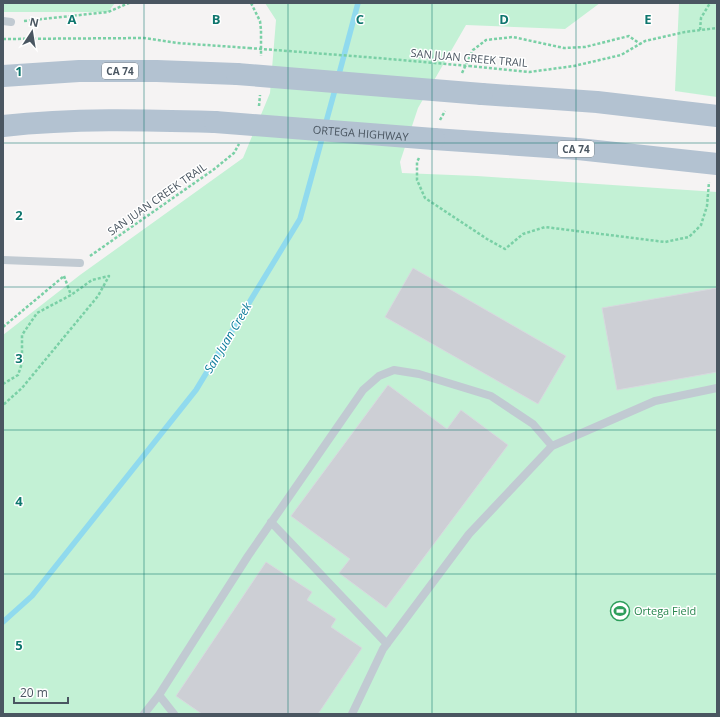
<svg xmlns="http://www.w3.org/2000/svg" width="720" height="717" viewBox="0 0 720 717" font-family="'Open Sans',sans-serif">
<rect width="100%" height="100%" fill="#f5f3f3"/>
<!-- green -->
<path fill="#c3f1d5" d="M3,3h112l-7,9h-105z
M265,3h335l-35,26 -99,-4 -48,83 -18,54 2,11 75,3 240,16v522h-714v-379l77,-60 163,-117 27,-65 6,-73z
M673,3h44v94l-42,-6 4,-87z"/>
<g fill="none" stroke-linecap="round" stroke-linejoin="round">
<!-- stream -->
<path stroke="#90daee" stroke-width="5.5" d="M338,78l20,-75
M325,126l11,-40
M3,622l29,-26 164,-206 104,-171 23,-84"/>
</g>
<!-- building -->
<path fill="#cdcfd5" stroke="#d7d9de" d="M413,268l153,88 -28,48 -153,-87z
M717,288v84l-100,18 -15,-82z
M388,385l59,44 14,-19 47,35 -122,163 -47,-35 11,-14 -59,-43z
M266,562l46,30 -5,8 29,19 -5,8 31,21 -44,66h-116l-26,-18z"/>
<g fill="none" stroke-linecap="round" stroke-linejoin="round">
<!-- path -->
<path stroke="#7ad0a6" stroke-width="2.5" stroke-dasharray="3 2" stroke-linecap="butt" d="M251,3l9,18 1,9v26
M24,21l84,-9 21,-9
M700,30l1,-12 9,-15
M3,39l141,-1 33,5 72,5
M469,66l60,6 45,-6 47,-11 24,-14 40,-9 32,-4
M462,73l11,-23 13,-10 27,-3 51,11 21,-1 44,-11 11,8
M259,106l1,-11
M440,120l5,-9
M419,158l-2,4v18l8,18 62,41 18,10 18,-15 22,-7 120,15 24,-5 12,-12 6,-19 2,-24
M90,256l123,-86 21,-17 5,-9
M64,276l7,19
M3,327l61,-51
M3,384l15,-9 4,-12v-28l15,-22 34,-18 21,-15 17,-4 -11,20 -76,92 -19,17"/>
<!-- service -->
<path stroke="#c1cad2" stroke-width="8" d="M3,21l8,1
M3,260l77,3
M271,522l116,122
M159,695l89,-139 115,-166 16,-14 15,-6 25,4 72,22 42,28 19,22
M144,714l15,-19 15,19
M352,714l31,-65 86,-115 83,-88 103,-45 62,-13"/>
<!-- primary -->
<path stroke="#b3c2d1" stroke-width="22" d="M3,76l76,-5h78l80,3
M482,94l115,8 120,14
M3,126c71,-8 141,-6 212,-4
M434,139l144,10 139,15"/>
<!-- path-bridge -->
<path stroke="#7ad0a6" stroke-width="2.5" stroke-dasharray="3 2" stroke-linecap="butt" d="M249,48l129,10 91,8"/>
<!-- primary-bridge -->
<g stroke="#b3c2d1" stroke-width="22">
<path d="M237,74l245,20"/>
<path id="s1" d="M215,122l219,17"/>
</g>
</g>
<!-- grid -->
<path fill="none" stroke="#0f766e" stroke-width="1" stroke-opacity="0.55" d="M144,3v711M288,3v711M432,3v711M576,3v711M3,143h714M3,287h714M3,430h714M3,574h714"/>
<!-- icons -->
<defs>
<g id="stadium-ring" transform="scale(1)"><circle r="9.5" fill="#fff" stroke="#2e9e5b" stroke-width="1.5"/><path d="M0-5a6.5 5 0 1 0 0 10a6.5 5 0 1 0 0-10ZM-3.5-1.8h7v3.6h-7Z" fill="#2e9e5b"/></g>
</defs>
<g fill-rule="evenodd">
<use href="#stadium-ring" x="620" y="611"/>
</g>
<g text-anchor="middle" stroke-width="3" stroke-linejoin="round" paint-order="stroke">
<!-- shield labels -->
<g fill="#fff" stroke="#808990" stroke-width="1">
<rect x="102" y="63" width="36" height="16" rx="3"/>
<rect x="558" y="141" width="36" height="16" rx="3"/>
</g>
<g font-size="10" font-weight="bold" fill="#4a5661">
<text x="120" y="75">CA 74</text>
<text x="576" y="153">CA 74</text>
</g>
<!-- street labels -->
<g font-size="11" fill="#4a5661" stroke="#fff">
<text transform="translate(469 58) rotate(5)" y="4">SAN JUAN CREEK TRAIL</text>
<text dy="4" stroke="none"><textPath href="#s1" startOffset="146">ORTEGA HIGHWAY</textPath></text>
<text transform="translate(157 199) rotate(-35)" y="4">SAN JUAN CREEK TRAIL</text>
</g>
<!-- leisure labels -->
<g font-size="11" fill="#27864d" stroke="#fff" text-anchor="start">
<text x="634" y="615">Ortega Field</text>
</g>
<!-- water labels -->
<g font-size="12" font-style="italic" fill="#0c7c9b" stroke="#fff">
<text transform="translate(228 338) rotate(-59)" y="4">San Juan Creek</text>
</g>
</g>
<g font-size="13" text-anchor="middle" font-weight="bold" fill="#0f766e" stroke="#fff" stroke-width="3" stroke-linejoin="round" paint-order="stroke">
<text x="72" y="24">A</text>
<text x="216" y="24">B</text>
<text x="360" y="24">C</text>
<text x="504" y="24">D</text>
<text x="648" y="24">E</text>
<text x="19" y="76">1</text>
<text x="19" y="220">2</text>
<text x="19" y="363">3</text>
<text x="19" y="506">4</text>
<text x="19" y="650">5</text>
</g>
<!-- border -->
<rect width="720" height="717" fill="none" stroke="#4a5661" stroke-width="8"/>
<!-- north arrow -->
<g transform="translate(32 32) rotate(12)" stroke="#ffffff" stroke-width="3" paint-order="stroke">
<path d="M0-3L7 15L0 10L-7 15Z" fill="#4a5661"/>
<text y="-6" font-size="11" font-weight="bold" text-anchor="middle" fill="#4a5661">N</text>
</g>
<!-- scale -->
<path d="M14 697v6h54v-6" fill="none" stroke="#4a5661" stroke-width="2"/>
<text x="20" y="697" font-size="12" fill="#4a5661" stroke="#ffffff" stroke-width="3" paint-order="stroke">20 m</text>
</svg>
